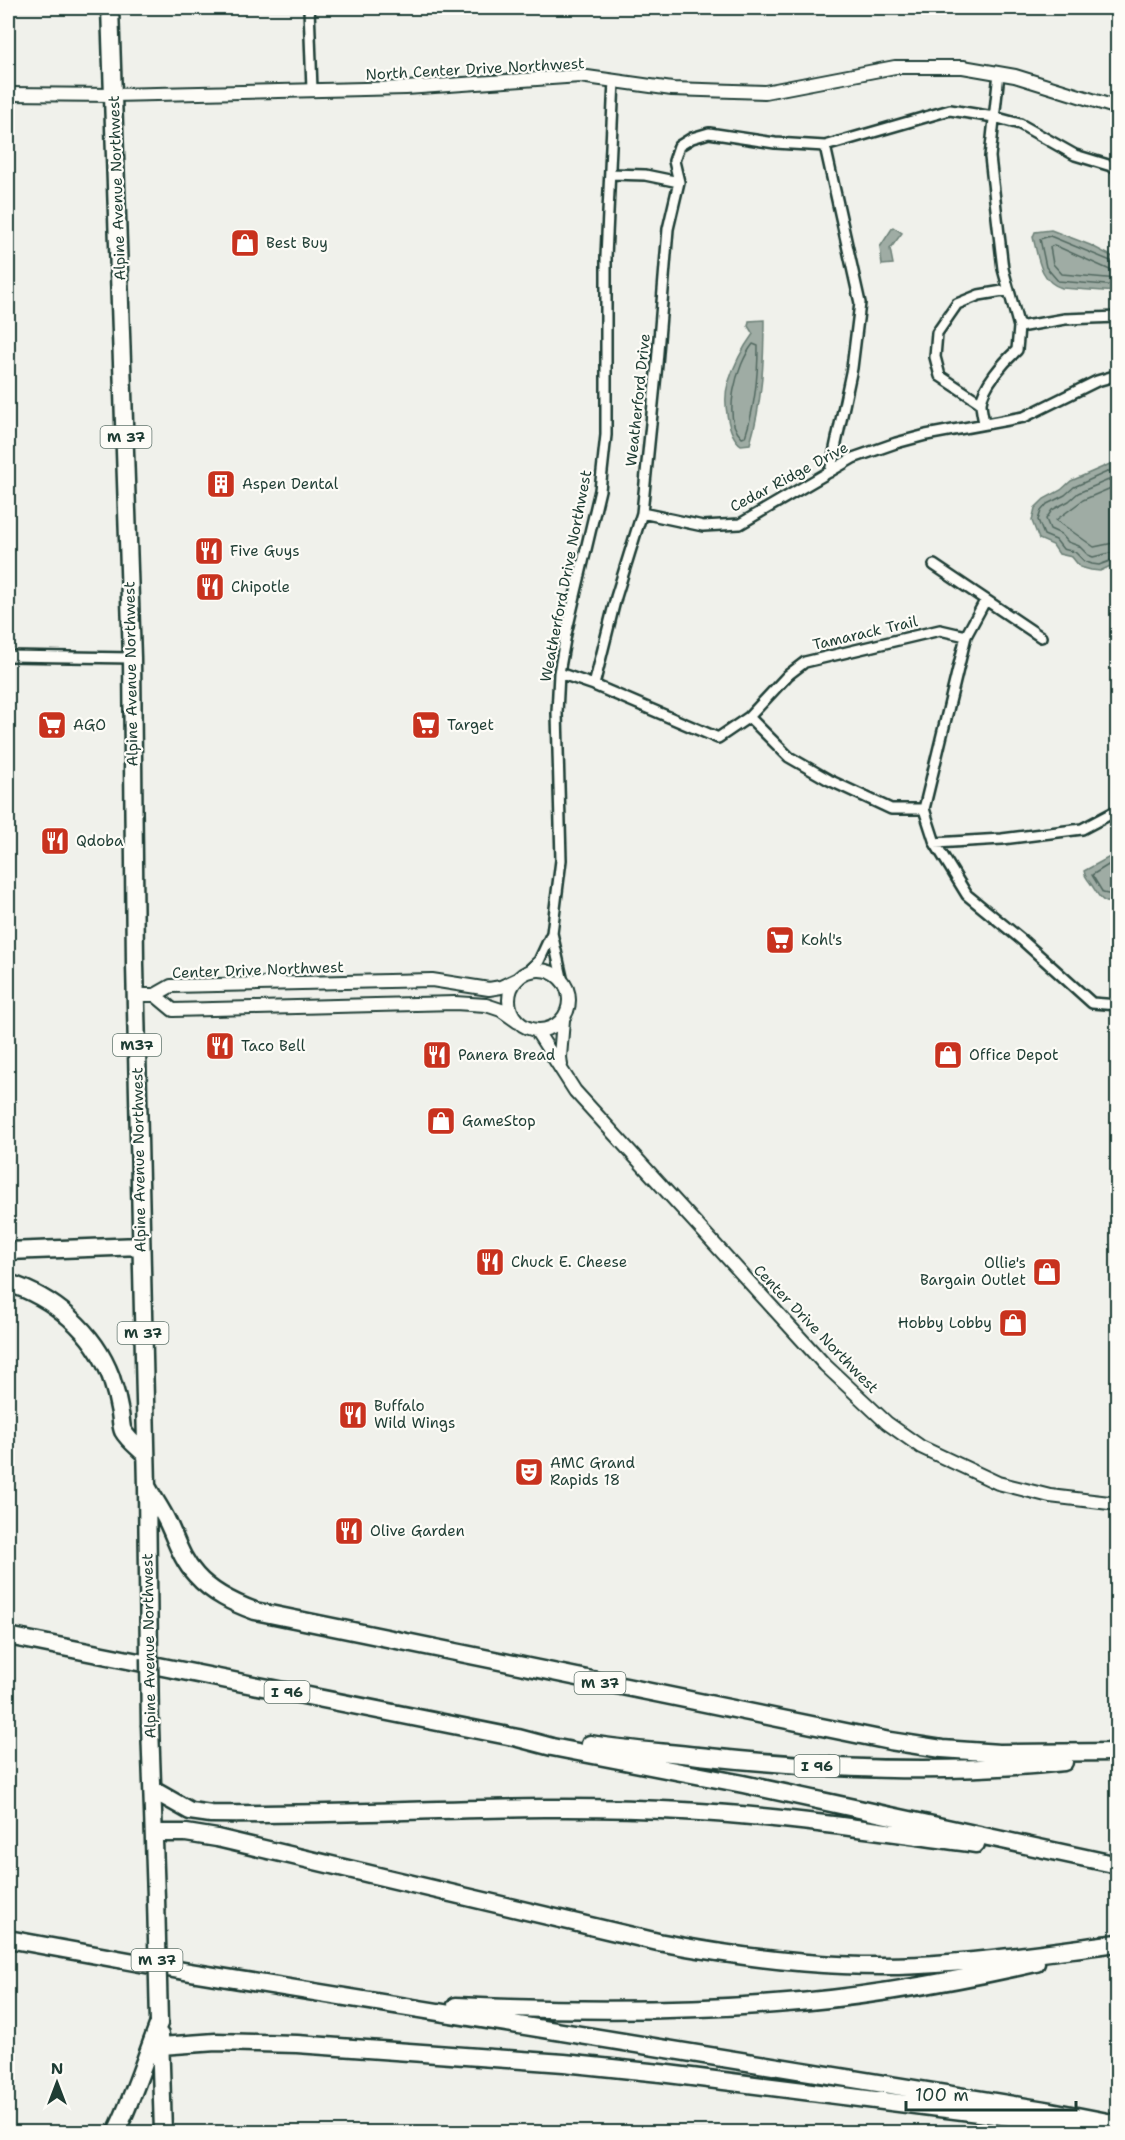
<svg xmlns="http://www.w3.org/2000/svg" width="1125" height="2140" viewBox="0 0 1125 2140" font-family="'Shantell Sans',sans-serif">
<rect width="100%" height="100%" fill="#f0f1eb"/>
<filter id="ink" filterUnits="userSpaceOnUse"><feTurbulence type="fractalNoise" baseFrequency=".0167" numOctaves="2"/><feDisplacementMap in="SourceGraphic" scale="12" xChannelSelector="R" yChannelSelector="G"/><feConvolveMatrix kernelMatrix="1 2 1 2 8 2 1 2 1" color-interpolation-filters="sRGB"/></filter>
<g filter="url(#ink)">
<!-- water -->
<path fill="#9faca4" stroke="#6c8077" stroke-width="1.5" d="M893,227l9,6 -12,16 3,15 -11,1 -2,-18z
M1051,230l39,15 27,14v33l-55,-4c-22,-6 -24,-31 -29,-51l2,-5z
M764,320c0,42 -2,83 -14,124l-9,1c-14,-10 -18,-46 -13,-61 6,-19 14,-35 25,-50l-5,-8 1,-5z
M1117,461v102l-17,8 -9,-1 -11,-3 -8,-10 -13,-3 -6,-9 -14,-6 -7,-18 3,-13 9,-9 17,-9 10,-9z
M1117,853v49c-16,4 -19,-8 -26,-18 -4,-6 -6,-6 -7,-13z"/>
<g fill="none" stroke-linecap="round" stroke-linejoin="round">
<!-- shore -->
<path stroke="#526961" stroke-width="1.5" d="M1118,264l-68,-28 -10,3 6,28 12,14 60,5
M1118,272l-8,-2 -56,-25 -4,2 3,17 9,10 56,5
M753,344l5,2c0,30 -3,61 -13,91l-3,1c-21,-20 -5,-74 11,-94z
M1118,467l-44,20 -9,8 -18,9 -6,7 -3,9 6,15 12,5 7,9 12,3 9,9 8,3 7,1 19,-7
M1118,476l-40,17 -9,8 -17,9 -6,9 4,10 11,5 7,8 11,4 9,9 5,2 25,-6
M1118,485l-35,15 -27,20 38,27 24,-5
M1118,859l-26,16 11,18 15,3"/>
<!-- street casing -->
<g stroke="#1f3d34" stroke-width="14">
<path id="street" d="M309,8l3,82
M999,73l-9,84 13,112 16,58 46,-8 53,-2
M825,146l35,157 -8,65 -22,104
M679,182l-5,-21 5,-15 13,-8 17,-5 66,10 50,3 125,-36 44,7 26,7 55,31 43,13
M981,403l-41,-27 -5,-19 2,-24 20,-29 22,-9 30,-5
M984,423c-1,-6 -3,-14 -3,-20 2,-18 23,-41 36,-53l2,-23
M642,513l61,13 37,-2 113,-66 43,-15 30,-8 98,-18 73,-36 21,-6
M934,565l107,72
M985,601l-19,35 -42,173 11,34 32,52 55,45 70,63 26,2
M8,656l124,2
M559,673l35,12 124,53 31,-21 39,-42 17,-13 135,-32 26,6
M594,685l22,-88 26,-84 15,-149 11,-135 11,-47 -34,-7 -35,-1
M749,717l40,40 40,23 62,29h33
M935,843l67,-4 80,-10 36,-19
M526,973l13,-12 13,-28
M563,982l-11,-49 9,-73 -4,-147 2,-40 7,-39 34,-144 6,-55v-178l8,-177"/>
</g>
<!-- secondary casing -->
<g stroke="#1f3d34" stroke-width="16">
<path id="secondary" d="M8,94l106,1 292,-7 174,-12 92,13 93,3 130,-25h68l52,9 103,32
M509 1000a30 30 0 1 1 60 0a30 30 0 1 1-60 0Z
M136,995h19l16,-9 261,-6 57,9 12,-2 17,-8
M155,995l18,15 282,-7 31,2 15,5 17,12
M536,1030l39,61 250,274 62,58 34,24 77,36 52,13 68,8
M561,1065l-1,-8 3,-37"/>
</g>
<!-- highway casing -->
<g stroke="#1f3d34" stroke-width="21">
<path id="highway" d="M110,8l22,650 3,306 12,523 2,171
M8,1251l133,-5
M8,1283c45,14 86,48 103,94 4,12 7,24 9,36 1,5 1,14 3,18 5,9 16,17 23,24
M148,1488c6,11 14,22 19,33 9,18 14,38 29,54 16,18 37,28 59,36l635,130 52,8 57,4 119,-1
M8,1636l510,102 34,9 191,37 375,81
M150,1726l6,172
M590,1744c36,6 73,8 109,12 121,13 244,19 365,6
M153,1790l37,21 21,3c157,2 315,-12 472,-3 99,5 195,20 293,33
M154,1833h32l31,5 441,104c96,18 194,30 291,21 57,-4 113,-13 169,-20
M8,1939l176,32 867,140 67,13
M456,2006c106,5 213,6 319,-2 87,-6 176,-22 261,-41
M160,2035l3,97
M161,2046l55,-4 81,2 267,19 96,10 406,51
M116,2132c17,-34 29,-73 43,-109"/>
</g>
<!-- street -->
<use href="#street" stroke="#fdfcf7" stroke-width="9"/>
<!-- secondary -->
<use href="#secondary" stroke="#fdfcf7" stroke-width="12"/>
<!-- highway -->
<use href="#highway" stroke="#fdfcf7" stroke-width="16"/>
<!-- highway-bridge casing -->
<g stroke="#1f3d34" stroke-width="21" stroke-linecap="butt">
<path id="highway-bridge" d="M149,1658l1,68
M156,1898l3,125"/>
</g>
<!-- highway-bridge -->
<use href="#highway-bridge" stroke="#fdfcf7" stroke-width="16"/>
</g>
</g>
<!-- icons -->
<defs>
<g id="shop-square" transform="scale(1.5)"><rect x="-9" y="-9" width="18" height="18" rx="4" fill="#c8321e" stroke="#fdfcf7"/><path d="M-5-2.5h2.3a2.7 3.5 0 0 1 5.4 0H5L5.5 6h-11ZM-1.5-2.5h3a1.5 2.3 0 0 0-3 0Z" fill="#fff"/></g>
<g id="building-square" transform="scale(1.5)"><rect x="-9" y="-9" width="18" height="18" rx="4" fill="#c8321e" stroke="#fdfcf7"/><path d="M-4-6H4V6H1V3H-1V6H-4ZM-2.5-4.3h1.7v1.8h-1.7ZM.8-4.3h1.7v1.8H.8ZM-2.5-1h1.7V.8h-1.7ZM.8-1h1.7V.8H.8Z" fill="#fff"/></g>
<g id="restaurant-square" transform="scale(1.5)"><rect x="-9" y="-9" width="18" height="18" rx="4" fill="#c8321e" stroke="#fdfcf7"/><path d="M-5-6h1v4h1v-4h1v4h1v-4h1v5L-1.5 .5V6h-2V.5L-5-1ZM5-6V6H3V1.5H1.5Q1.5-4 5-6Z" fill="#fff"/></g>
<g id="supermarket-square" transform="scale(1.5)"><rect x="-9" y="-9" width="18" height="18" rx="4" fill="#c8321e" stroke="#fdfcf7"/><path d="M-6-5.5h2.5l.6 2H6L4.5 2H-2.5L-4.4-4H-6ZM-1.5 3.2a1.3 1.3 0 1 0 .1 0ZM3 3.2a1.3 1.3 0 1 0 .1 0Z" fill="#fff"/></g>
<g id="theatre-square" transform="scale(1.5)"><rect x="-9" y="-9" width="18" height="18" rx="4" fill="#c8321e" stroke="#fdfcf7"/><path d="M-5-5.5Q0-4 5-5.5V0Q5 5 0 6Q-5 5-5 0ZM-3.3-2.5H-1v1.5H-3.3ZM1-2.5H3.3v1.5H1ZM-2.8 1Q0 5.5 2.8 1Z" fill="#fff"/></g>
</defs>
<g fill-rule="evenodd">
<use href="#shop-square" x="245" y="243"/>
<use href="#building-square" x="221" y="484"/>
<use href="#restaurant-square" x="209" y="551"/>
<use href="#restaurant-square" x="210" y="587"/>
<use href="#supermarket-square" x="52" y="725"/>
<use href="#supermarket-square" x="426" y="725"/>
<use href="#restaurant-square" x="55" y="841"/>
<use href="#supermarket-square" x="780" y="940"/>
<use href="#restaurant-square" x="220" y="1046"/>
<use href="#restaurant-square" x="437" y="1055"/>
<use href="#shop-square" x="948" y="1055"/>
<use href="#shop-square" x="441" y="1121"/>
<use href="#restaurant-square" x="490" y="1262"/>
<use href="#shop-square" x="1047" y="1272"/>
<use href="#shop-square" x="1013" y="1323"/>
<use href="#restaurant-square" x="353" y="1415"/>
<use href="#theatre-square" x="529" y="1472"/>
<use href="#restaurant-square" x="349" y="1531"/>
</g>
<g text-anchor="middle" stroke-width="4.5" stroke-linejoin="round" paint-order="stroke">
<!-- shield labels -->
<g fill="#fdfcf7" stroke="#62766e" stroke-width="1.5">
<rect x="100.5" y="426" width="51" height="22" rx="4.5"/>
<rect x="113" y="1034" width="48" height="22" rx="4.5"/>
<rect x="117.5" y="1322" width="51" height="22" rx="4.5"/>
<rect x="574.5" y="1672" width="51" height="22" rx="4.5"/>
<rect x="264.5" y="1681" width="45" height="22" rx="4.5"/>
<rect x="794.5" y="1755" width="45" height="22" rx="4.5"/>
<rect x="131.5" y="1949" width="51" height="22" rx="4.5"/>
</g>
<g font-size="14" font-weight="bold" fill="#1f3d34">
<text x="126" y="442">M 37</text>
<text x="137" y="1050">M37</text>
<text x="143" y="1338">M 37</text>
<text x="600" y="1688">M 37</text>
<text x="287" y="1697">I 96</text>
<text x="817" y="1771">I 96</text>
<text x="157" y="1965">M 37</text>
</g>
<!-- street labels -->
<g font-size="15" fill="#1f3d34" stroke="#fdfcf7">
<text transform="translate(475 69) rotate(-3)" y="5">North Center Drive Northwest</text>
<text transform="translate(117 188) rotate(-92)" y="5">Alpine Avenue Northwest</text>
<text transform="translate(638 400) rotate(-84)" y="5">Weatherford Drive</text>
<text transform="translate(789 477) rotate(-28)" y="5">Cedar Ridge Drive</text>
<text transform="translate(566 576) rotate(-79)" y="5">Weatherford Drive Northwest</text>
<text transform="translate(865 633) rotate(-13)" y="5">Tamarack Trail</text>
<text transform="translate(131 674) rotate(-91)" y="5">Alpine Avenue Northwest</text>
<text transform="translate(258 970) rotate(-2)" y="5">Center Drive Northwest</text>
<text transform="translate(139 1160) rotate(-91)" y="5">Alpine Avenue Northwest</text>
<text transform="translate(816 1329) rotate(46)" y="5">Center Drive Northwest</text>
<text transform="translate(149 1646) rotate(-91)" y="5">Alpine Avenue Northwest</text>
</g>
<!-- poi labels -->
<g font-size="15" fill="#1f3d34" stroke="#fdfcf7" text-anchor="start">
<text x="266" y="248">Best Buy</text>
<text x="242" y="489">Aspen Dental</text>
<text x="230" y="556">Five Guys</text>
<text x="231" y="592">Chipotle</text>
<text x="73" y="730">AGO</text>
<text x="447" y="730">Target</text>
<text x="76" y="846">Qdoba</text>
<text x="801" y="945">Kohl's</text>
<text x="241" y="1051">Taco Bell</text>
<text x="458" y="1060">Panera Bread</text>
<text x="969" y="1060">Office Depot</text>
<text x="462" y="1126">GameStop</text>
<text x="511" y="1267">Chuck E. Cheese</text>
<text x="1026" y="1268" text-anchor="end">Ollie's<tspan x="1026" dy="17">Bargain Outlet</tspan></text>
<text x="992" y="1328" text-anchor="end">Hobby Lobby</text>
<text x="374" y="1411">Buffalo<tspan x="374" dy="17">Wild Wings</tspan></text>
<text x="550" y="1468">AMC Grand<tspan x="550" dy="17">Rapids 18</tspan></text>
<text x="370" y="1536">Olive Garden</text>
</g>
</g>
<!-- margin -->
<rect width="1125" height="2140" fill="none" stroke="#fdfcf7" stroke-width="30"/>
<rect x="15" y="15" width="1095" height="2110" fill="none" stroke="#1f3d34" stroke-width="2" filter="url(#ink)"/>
<!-- north arrow -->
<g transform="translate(57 2083)" stroke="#fdfcf7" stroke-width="4.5" paint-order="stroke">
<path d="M0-4.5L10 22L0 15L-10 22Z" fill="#1f3d34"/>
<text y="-9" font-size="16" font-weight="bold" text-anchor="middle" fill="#1f3d34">N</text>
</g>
<!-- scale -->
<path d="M906 2101v9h170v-9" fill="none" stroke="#1f3d34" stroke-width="3"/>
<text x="915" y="2101" font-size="18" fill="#1f3d34" stroke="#fdfcf7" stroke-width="4.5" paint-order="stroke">100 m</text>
</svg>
